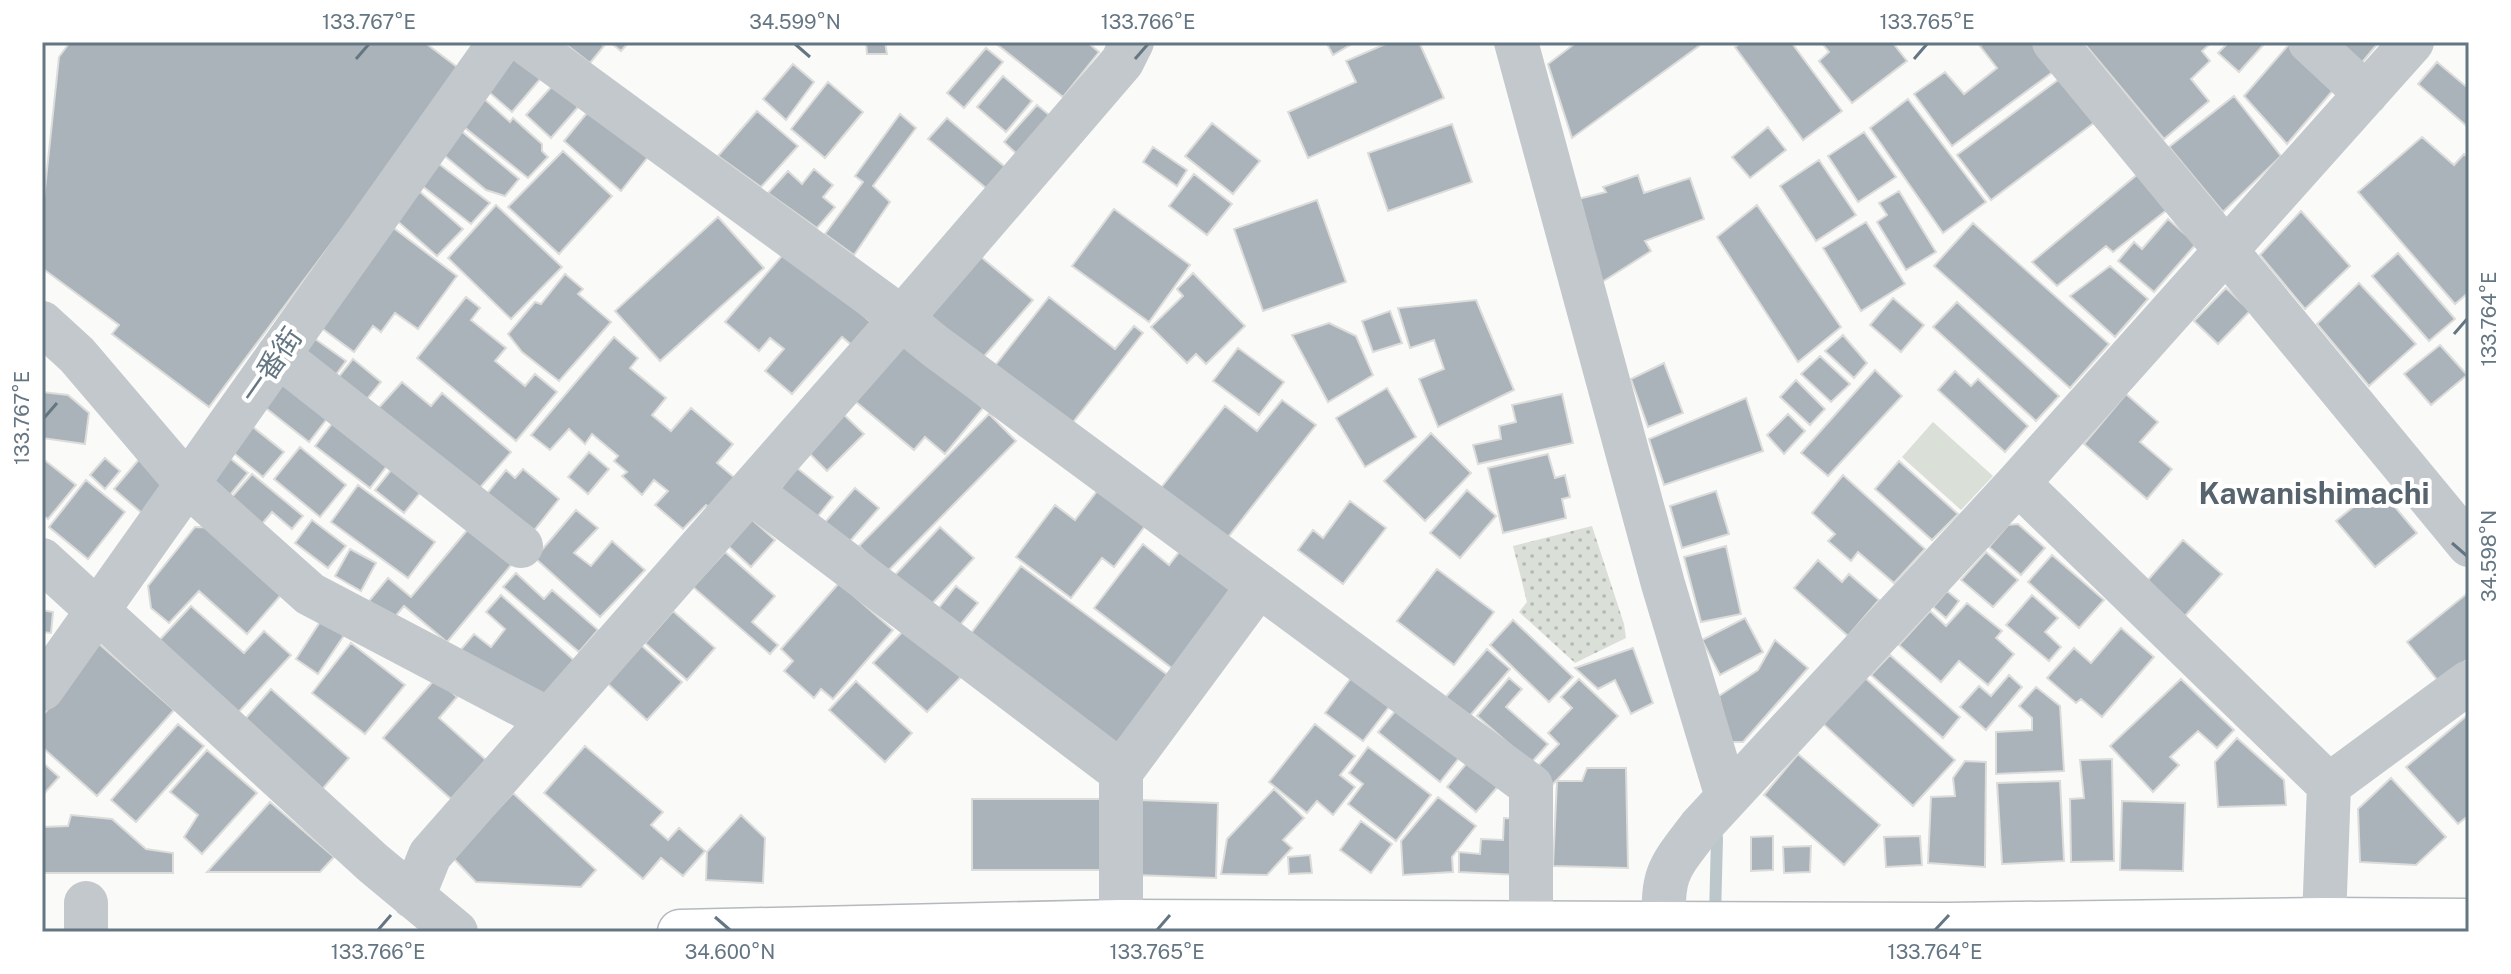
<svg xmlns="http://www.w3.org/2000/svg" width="2511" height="974" viewBox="0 0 2511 974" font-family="'Public Sans','Noto Sans JP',sans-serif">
<defs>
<pattern id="park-dots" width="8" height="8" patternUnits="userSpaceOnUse" patternTransform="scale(2)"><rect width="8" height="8" fill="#dadfd7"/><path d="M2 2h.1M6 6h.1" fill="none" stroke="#b4b9b4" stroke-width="1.8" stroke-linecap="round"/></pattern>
</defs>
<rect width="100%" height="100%" fill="#fafaf8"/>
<!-- grass -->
<path fill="#dadfd7" d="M1933,422l60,54 -32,34 -59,-53z"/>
<!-- park -->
<path fill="url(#park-dots)" d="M1592,526l32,98 2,14 -51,25 -56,-51 8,-10 -14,-56z"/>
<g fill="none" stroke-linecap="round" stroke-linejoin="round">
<!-- stream -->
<path stroke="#bbc7cb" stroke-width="12" d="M1715,827l2,11 -2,78"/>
</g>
<!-- building -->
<path fill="#aab3b9" stroke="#dcdcda" stroke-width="2" d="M70,42h354l37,28 -252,337 -97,-73 7,-9 -77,-57v-51l17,-160z
M563,42h36l5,4 -14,17z
M610,42h19l-8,9z
M866,42h19l2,12h-20z
M994,42h93l12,10 -36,45z
M1326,42h29l-22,13z
M1390,42h29l25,56 -136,60 -20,-46 68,-30 -10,-21z
M1577,42h119l3,4 -127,92 -24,-74z
M1742,42h49l51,69 -39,29 -68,-93z
M1821,42h71l15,19 -55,42 -33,-42 10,-9z
M1986,42h46l22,29 -102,75 -38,-52 31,-22 19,22 33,-26 -17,-22z
M2083,42h129l-10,9 8,10 -19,18 18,22 -45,38z
M2229,42h37l-27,30 -21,-19z
M2291,42l50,39 -54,63 -43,-48z
M2331,42h48l-20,24z
M986,48l17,14 -39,46 -17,-15z
M513,54l28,24 -29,34 -29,-25z
M2437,62l32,27v39l-51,-44z
M793,64l21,18 -28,38 -23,-21z
M1003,76l29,25 -26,31 -29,-25z
M2062,77l33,45 -104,78 -34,-45z
M828,82l35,30 -38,46 -34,-29z
M554,84l25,22 -28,32 -25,-23z
M2234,96l47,60 -58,56 -54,-65z
M482,97l28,25 3,-4 29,26v7l6,6 -20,21 -69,-55z
M1908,99l78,103 -43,31 -73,-105z
M1037,105l16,13 -34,38 -15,-14z
M591,108l57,49 -27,34 -57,-50z
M757,111l41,35 -37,41 -43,-31z
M900,114l16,14 -43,58 17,16 -36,53 -29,-21 38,-52 -8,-6z
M947,118l58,49 -18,22 -59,-50z
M1212,123l48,38 -27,33 -48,-38z
M1452,124l20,58 -84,29 -20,-58z
M1768,127l18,23 -36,28 -18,-21z
M460,130l59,49 -14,17 -19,-6 -46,-38z
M1864,132l32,45 -38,25 -30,-46z
M2422,137l32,28 10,-11 5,5v133l-14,12 -97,-112z
M1153,147l34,23 -10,16 -34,-24z
M563,151l49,45 -53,58 -51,-47z
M1819,160l37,55 -40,26 -36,-55z
M439,164l51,39 -19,21 -50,-39z
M814,169l19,16 -10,12 12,10 -18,21 -49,-35 20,-22 14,13z
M1194,174l38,30 -25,31 -38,-29z
M2138,174l30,35 -55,43 -7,-6 -49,40 -25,-24z
M1638,175l6,18 46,-15 14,41 -59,22 6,10 -49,31 -24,-83 28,-7 -3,-5z
M419,191l44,38 -26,27 -42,-37z
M1899,191l37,61 -30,18 -29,-48 10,-7 -8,-12z
M1317,200l29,82 -83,29 -29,-82z
M496,205l66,62 -51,52 -63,-61z
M1757,205l84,122 -43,35 -81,-125z
M1114,209l76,56 -41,57 -77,-56z
M2301,211l49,55 -45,43 -45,-54z
M718,217l46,51 -104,93 -45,-50z
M2168,219l28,25 -42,48 -36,-31 16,-19 8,7z
M1866,222l39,62 -44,27 -38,-63z
M1973,223l136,121 -39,44 -136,-122z
M391,226l66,50 -39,53 -23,-16 -14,19 -8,-6 -19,26 -38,-28z
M787,250l86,74 -19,23 -12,-10 -50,57 -27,-23 19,-22 -14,-11 -11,13 -34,-29z
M975,252l58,48 -53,61 -48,-38v-17z
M2398,253l57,66 -26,22 -57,-65z
M2110,266l38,33 -33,38 -45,-41z
M1193,273l52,53 -39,38 -10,-10 -9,9 -36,-36 32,-31 -6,-7z
M565,274l18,15 -5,5 33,28 -52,59 -37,-29 -14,-18 27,-32 6,2z
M2359,283l57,61 -47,42 -52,-62z
M2226,288l24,23 -32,33 -24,-23z
M466,297l14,11 -9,12 35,28 -11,13 30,25 10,-12 22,18 -41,49 -99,-83z
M1049,297l66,52 19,-23 9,7 -73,93 -76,-59z
M1893,298l31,27 -23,27 -31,-27z
M1476,300l38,90 -76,37 -19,-48 25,-10 -10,-29 -24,8 -12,-40z
M1957,302l102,94 -23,25 -103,-94z
M1390,311l12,32 -29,9 -11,-31z
M1329,323l27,13 17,39 -45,27 -36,-67z
M304,331l42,30 -17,23 -42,-30z
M1843,335l24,28 -13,15 -29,-27z
M614,337l24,21 -8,10 36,30 -14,17 19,16 20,-23 42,36 -16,19 19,16 -26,29 -4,-3 -23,24 -28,-24 13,-14 -14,-11 -12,15 -20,-19 5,-4 -13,-11 4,-5 -26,-22 -7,10 -16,-15 -19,21 -19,-15z
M904,343l79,65 -38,46 -20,-17 -11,13 -59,-49z
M2440,345l27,30 -36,30 -27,-31z
M1238,348l46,34 -25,33 -46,-34z
M1820,356l30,28 -19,18 -30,-28z
M353,359l28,23 -23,28 -28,-22z
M1664,363l19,50 -35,14 -17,-48z
M1875,370l27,26 -74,80 -27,-23z
M1955,371l16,15 7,-7 50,47 -23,26 -67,-62z
M286,374l47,37 -24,31 -47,-37z
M1796,380l29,29 -15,16 -30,-28z
M402,382l29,24 11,-13 69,59 -40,46 -98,-84z
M1387,388l29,49 -51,30 -29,-49z
M42,392l26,3 21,18 -4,31 -43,-6z
M1562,394l11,49 -95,21 -5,-19 28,-6 -2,-13 17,-4 -4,-17z
M2126,394l32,28 -18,20 32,27 -25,30 -63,-55z
M1746,398l17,53 -99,34 -15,-46z
M1282,400l34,25 -91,116 -65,-52 65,-83 32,25z
M838,409l26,25 -37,37 -26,-26z
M341,412l55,42 -26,34 -55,-42z
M989,414l27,27 -130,132 -27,-27z
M1788,414l17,17 -21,23 -17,-19z
M243,419l41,33 -21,25 -40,-33z
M1431,433l40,40 -46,48 -41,-40z
M300,447l46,38 -26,32 -46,-38z
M589,452l20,17 -21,25 -20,-17z
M225,454l23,19 -27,33 -24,-19z
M1548,454l7,24 10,-3 5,22 -8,2 4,19 -63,15 -15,-65z
M141,457l29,26 -27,31 -29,-25z
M42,458l34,27 -28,34 -6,-4z
M105,458l15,13 -15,18 -15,-14z
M400,459l29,23 -25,31 -29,-23z
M1899,461l59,53 -26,26 -57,-51z
M797,468l36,29 -23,29 -36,-29z
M523,469l36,30 -31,39 -47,-37 25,-31 9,8z
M252,474l51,42 -11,13 -20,-17 -16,19 -31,-26z
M1843,475l82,74 -31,34 -36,-31 -7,9 -23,-20 7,-7 -23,-21z
M86,480l39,32 -37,47 -39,-32z
M358,485l77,57 -27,36 -77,-56z
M2378,487l39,46 -42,34 -39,-46z
M855,488l24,20 -35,40 -24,-20z
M1098,490l47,36 -31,41 -12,-9 -31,40 -55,-41 39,-52 20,15z
M1467,490l29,26 -36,42 -30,-25z
M1716,491l13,43 -47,14 -12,-42z
M1350,501l36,27 -43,56 -45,-34 15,-20 10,8z
M576,510l22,18 -24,25 17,13 21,-25 33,29 -45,47 -65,-59z
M749,517l26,23 -24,27 -26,-24z
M312,520l34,26 -18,22 -33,-25z
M474,522l43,36 -70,84 -43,-36 -12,14 -23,-19 19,-23 23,19z
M2018,524l27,24 -24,27 -32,-28 19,-22z
M195,527l29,1 63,60 -40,46 -48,-43 -30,32 -18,-15 -3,-22z
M940,527l34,31 -45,49 -34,-32z
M2183,540l39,34 -37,42 -38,-35z
M1143,544l26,21 11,-14 53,41 -60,77 -79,-61z
M1726,546l15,68 -40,8 -17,-65z
M350,549l26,14 -15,28 -26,-15z
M725,552l50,44 -23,26 26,23 -8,9 -77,-67z
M1986,552l32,28 -25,27 -32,-27z
M2052,555l52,45 -25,28 -51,-46z
M1818,560l24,22 7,-8 30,26 -31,36 -54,-48z
M1021,566l148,110 -55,73 -148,-109z
M1437,569l57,43 -40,53 -57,-44z
M516,573l28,26 8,-9 46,40 -19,22 -76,-65z
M839,583l54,47 -60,69 -12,-10 -7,9 -30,-27 9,-10 -12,-12z
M956,586l22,17 -26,32 -21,-17z
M1947,591l12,10 -13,17 -13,-11z
M2469,592v66l-30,24 -32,-40z
M501,595l76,68 -35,39 -84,-49 16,-19 17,13 14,-18 -19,-17z
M2032,595l26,23 -13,14 16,15 -12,14 -43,-36z
M1967,603l35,28 -6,7 18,16 -26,31 -29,-24 -18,21 -42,-37 31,-34 16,15z
M191,606l53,47 20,-22 27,24 -57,62 -79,-72z
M42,610l11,2 -2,21 -9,-1z
M673,611l42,37 -28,32 -42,-37z
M1745,618l18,34 -43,23 -18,-35z
M322,619l23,15 -27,40 -22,-15z
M1513,620l60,57 -24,25 -59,-57z
M907,627l54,50 -34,35 -54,-49z
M2121,628l33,29 -52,60 -21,-18 -5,4 -29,-25 27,-30 17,15z
M1775,640l33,28 -65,74h-15l-9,-46 39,-26z
M97,642l77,68 -77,86 -55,-49v-30z
M351,643l54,42 -40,49 -53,-41z
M641,645l41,37 -35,38 -40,-37z
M1633,648l20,55 -22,11 -16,-34 -17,9 -23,-21z
M1487,649l23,20 -42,49 -23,-20z
M1890,655l70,62 -17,21 -72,-63z
M1354,674l38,29 -29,38 -38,-28z
M1862,675l93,85 -42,46 -93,-85z
M2009,675l13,12 -36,43 -26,-23 19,-21 12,10z
M436,678l21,19 -18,21 47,42 -35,39 -68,-61z
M1509,678l13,11 -16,18 42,37 -17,19 -54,-47z
M1579,679l39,37 -67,70 -17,-16 25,-26 -11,-11 24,-25 -11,-11z
M2181,679l53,51 -17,18 -19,-17 -28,26 9,8 -26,27 -43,-46z
M856,681l56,52 -27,29 -56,-52z
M2036,687l24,19 4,65 -68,3v-42l36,-2v-12l-13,-12z
M271,689l78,69 -30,35 -78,-69z
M1401,704l62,49 -23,29 -62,-50z
M2469,714v101l-11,9 -52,-57z
M178,724l26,22 -68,76 -25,-22z
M1315,724l40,32 -15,19 15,12 -22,28 -16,-14 -10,12 -38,-31z
M2237,738l47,42 2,25 -68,2 -3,-45z
M585,746l78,66 -12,13 17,15 11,-12 26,23 -22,25 -22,-18 -18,21 -99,-86z
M1368,747l63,48 -35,46 -48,-37 15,-20 -14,-11z
M207,750l50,43 -55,61 -18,-17 14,-22 -28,-23z
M1798,754l82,71 -36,40 -80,-70z
M1471,758l30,25 -25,29 -29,-25z
M2112,759l2,102 -43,1 -1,-63 14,-1 -4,-38z
M1965,761l21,1 -1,105 -57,-4 3,-66 24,-1 -2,-18z
M42,762l17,15 -17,19z
M1587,768h39l2,100 -75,-2 4,-85h25z
M2391,778l55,59 -30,28 -56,-3 -2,-53z
M2060,781l4,80 -62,3 -5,-81z
M1274,789l30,29 -21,22 9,8 -25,27 -46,-1 6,-35z
M513,793l83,77 -15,17 -105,-5 -23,-24z
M1438,797l38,29 -24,31 1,15 -50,3 -2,-34z
M972,799h133l1,71h-134z
M1138,800l80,3 -2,75 -80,-3z
M2122,801l63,2 -2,68 -63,-1z
M270,802l64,55 -14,15h-113z
M71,815l41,4 34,30 27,4v20h-131v-46l26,-1z
M741,815l24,23 -2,45 -57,-3 1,-28z
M1504,818l16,1 -2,56 -59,-3v-20l21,2 1,-15 22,1z
M1361,821l31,23 -21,29 -31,-23z
M1773,836v34l-22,1v-34z
M1920,836l2,29 -36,2 -2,-30z
M1811,846l-1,26 -26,1 -1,-26z
M1310,855l2,18 -23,1 -1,-17z"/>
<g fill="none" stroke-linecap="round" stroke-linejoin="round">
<!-- highway casing -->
<g stroke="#b4b9bd" stroke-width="47">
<path id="highway" d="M680,932l441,-10 827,3 376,-5 145,1"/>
</g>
<!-- minor -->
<path stroke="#c3c8cc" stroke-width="44" d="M525,42l362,265 48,39 596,440v138
M1516,42l147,542 64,213
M2054,42l415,503
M2310,42l56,52
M42,323l35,32 110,129 123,110 238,125
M278,355l243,191
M2018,483l311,302 -5,135
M750,491l371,281v150
M42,560l331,303 83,69
M42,689l458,-647
M1121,772l138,-187
M2329,785l140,-103
M413,897l17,-42 470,-535 222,-258 10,-20
M1664,924c-2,-52 5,-56 36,-97l318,-344 394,-441
M86,932v-29"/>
<!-- highway -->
<use href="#highway" stroke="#fff" stroke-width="44"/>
</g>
<!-- ticks -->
<path fill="none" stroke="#657683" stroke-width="3" d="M795,44l15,13M356,59l13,-15M1135,59l13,-15M1914,59l13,-15M2454,334l13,-15M44,418l13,-15M2452,543l15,13M715,917l15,13M378,930l13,-15M1157,930l13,-15M1935,930l14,-15"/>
<g text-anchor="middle" stroke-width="8" stroke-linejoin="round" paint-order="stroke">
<!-- street labels -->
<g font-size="28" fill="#657683" stroke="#fff">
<text transform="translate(271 365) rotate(-55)" y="10">一番街</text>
</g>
<!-- neighbourhood labels -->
<g font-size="30" font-weight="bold" fill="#57646e" stroke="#fff">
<text x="2314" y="504">Kawanishimachi</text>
</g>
</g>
<!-- border -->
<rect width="2511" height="974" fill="none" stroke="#ffffff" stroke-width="88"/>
<rect x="44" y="44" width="2423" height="886" fill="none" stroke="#657683" stroke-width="3"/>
<g font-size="20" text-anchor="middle" fill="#657683">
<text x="369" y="29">133.767°E</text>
<text x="795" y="29">34.599°N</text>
<text x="1148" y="29">133.766°E</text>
<text x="1927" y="29">133.765°E</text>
<text transform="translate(2489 319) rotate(-90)" y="7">133.764°E</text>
<text transform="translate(22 418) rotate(-90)" y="7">133.767°E</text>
<text transform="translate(2489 556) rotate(-90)" y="7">34.598°N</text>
<text x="378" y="959">133.766°E</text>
<text x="730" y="959">34.600°N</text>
<text x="1157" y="959">133.765°E</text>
<text x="1935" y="959">133.764°E</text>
</g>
</svg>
